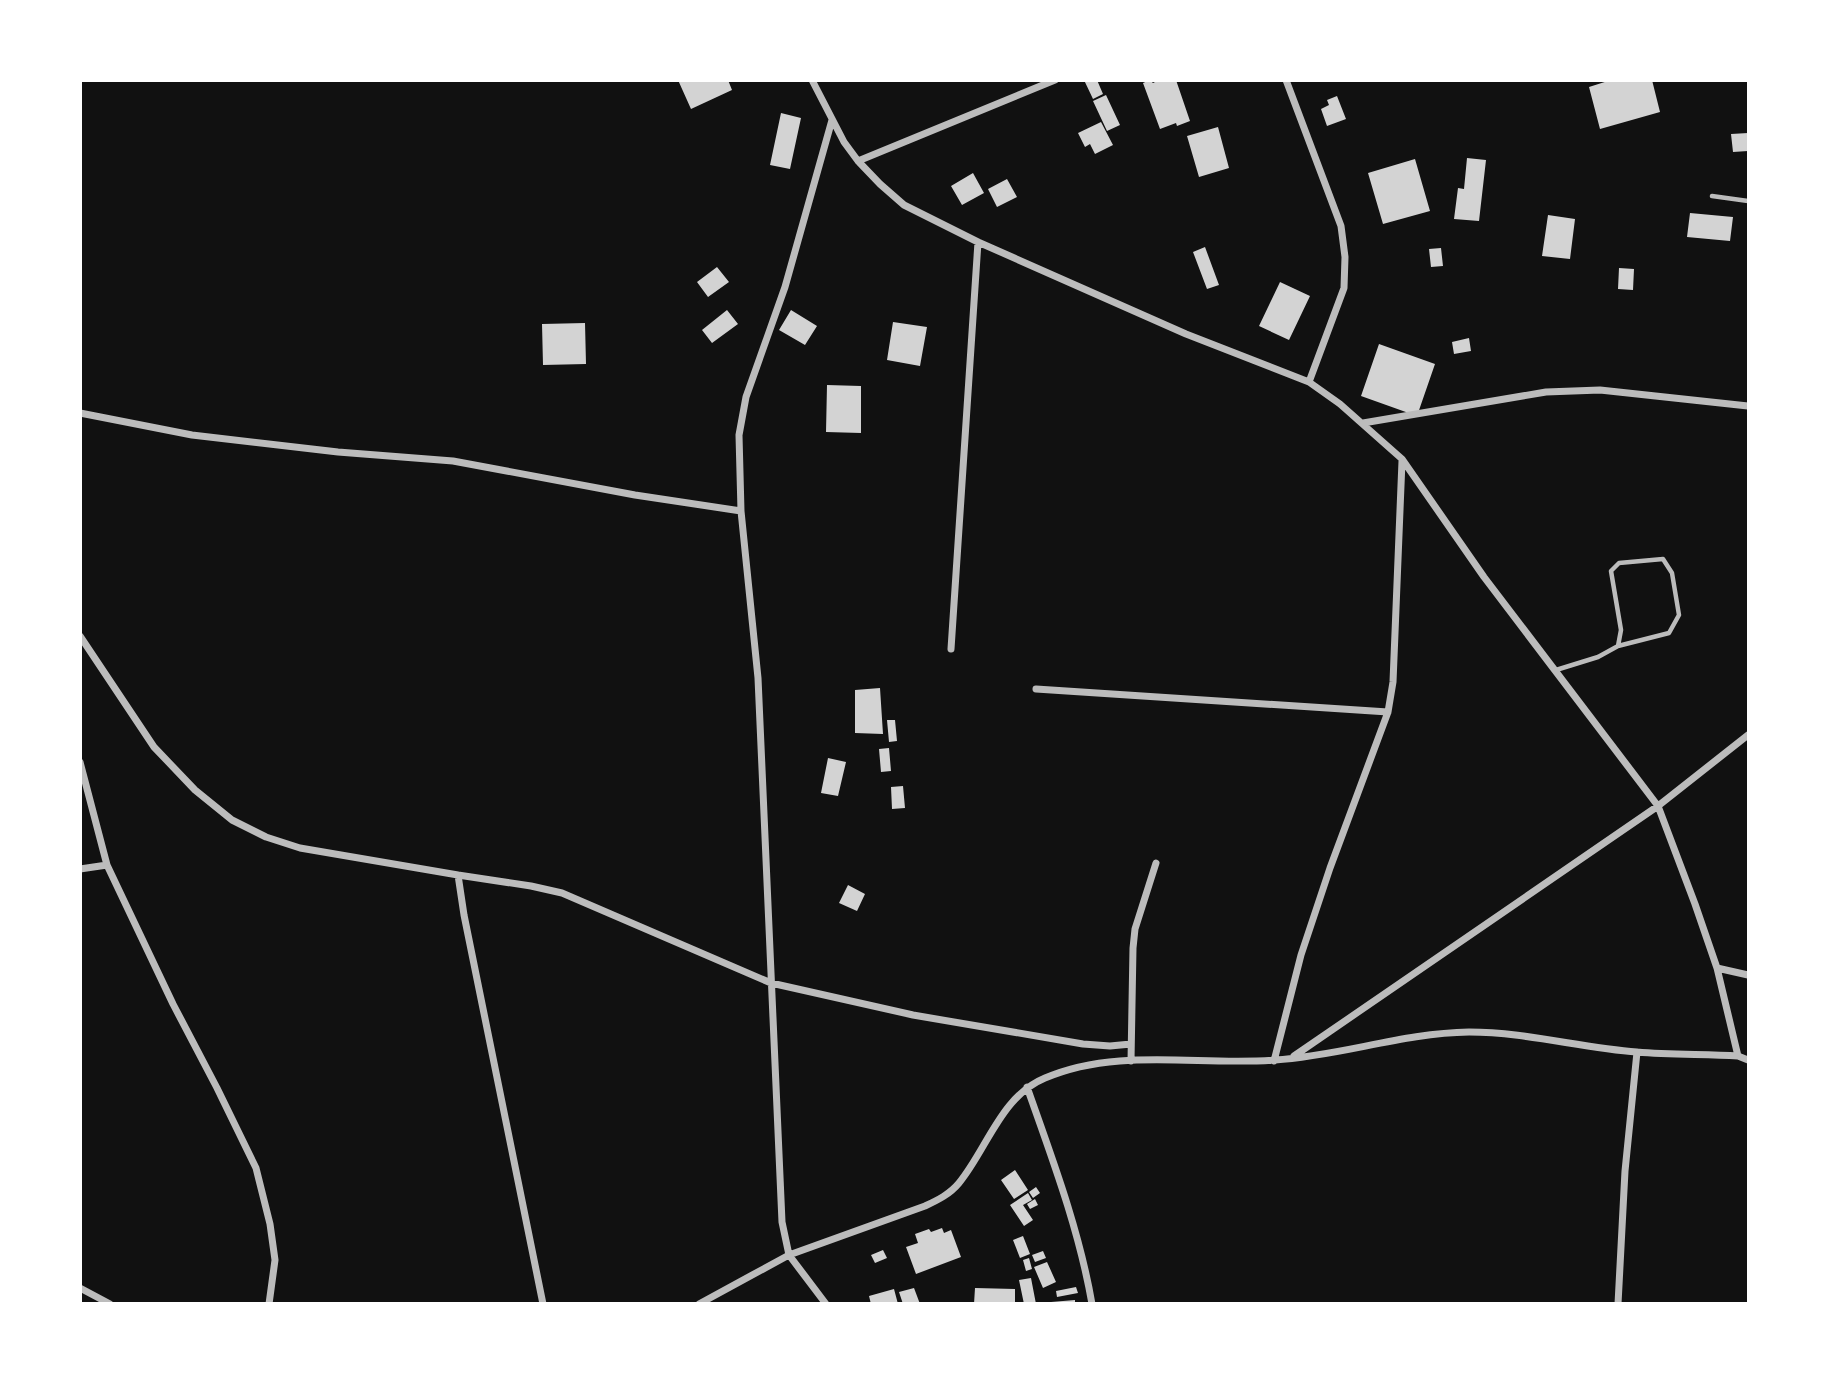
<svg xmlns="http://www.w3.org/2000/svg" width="1829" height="1384" viewBox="0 0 1829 1384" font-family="'Libre Baskerville',serif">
<rect width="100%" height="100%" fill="#111"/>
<!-- building -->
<path fill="#d3d3d3" d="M678,80h50l4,10 -41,19z
M1084,80h13l6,14 -10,5z
M1150,80l3,3 6,-3h17l14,41 -13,5 -1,-3 -16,6 -17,-46z
M1611,80h41l8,32 -60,17 -11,-42z
M1106,95l14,30 -13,6 -14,-30z
M1337,96l9,23 -19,7 -6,-17 8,-4 -2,-5z
M781,113l20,5 -11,51 -20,-4z
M1101,122l12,23 -18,9 -5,-10 -5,3 -7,-14z
M1218,127l11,41 -30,9 -12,-41z
M1748,133v18l-15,1 -2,-18z
M1467,158l19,2 -7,61 -25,-2 4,-31 6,1z
M1415,159l15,52 -47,13 -15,-51z
M973,173l11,20 -22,12 -11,-19z
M1007,179l10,18 -20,10 -9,-18z
M1690,213l43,4 -3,24 -43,-4z
M1548,215l27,4 -5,40 -28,-3z
M1205,247l14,38 -12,4 -14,-37z
M1441,248l2,18 -12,1 -2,-18z
M717,267l12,15 -21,15 -11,-15z
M1619,268l15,1 -1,21 -15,-1z
M1280,282l30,14 -21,44 -30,-14z
M727,310l11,14 -26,19 -10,-13z
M791,310l26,16 -12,19 -26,-15z
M893,322l34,5 -7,39 -33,-6z
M585,323l1,41 -43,1 -1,-41z
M1469,338l2,13 -17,3 -2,-12z
M1379,344l56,20 -18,52 -56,-20z
M827,385l34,1v47l-35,-1z
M880,688l3,46 -28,-1v-43z
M887,720h8l2,21 -8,1z
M889,748l2,23 -10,1 -2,-23z
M828,758l18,4 -8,34 -17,-3z
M903,786l2,22 -13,1 -1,-22z
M848,885l17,9 -8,17 -18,-8z
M1015,1170l13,20 -14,9 -13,-19z
M1036,1187l4,6 -7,5 -4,-6z
M1028,1193l4,7 -9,5 10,15 -9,6 -14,-21z
M1035,1199l3,6 -8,4 -3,-5z
M942,1228l2,5 7,-3 10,27 -45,17 -10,-27 12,-4 -3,-9 14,-5 2,3z
M1023,1236l7,18 -10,4 -7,-18z
M883,1250l4,8 -12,5 -4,-8z
M1043,1251l3,7 -11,4 -3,-7z
M1029,1258l3,11 -6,2 -3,-11z
M1047,1262l9,20 -13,6 -9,-21z
M1031,1278l5,26h-12l-5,-24z
M1076,1287l2,6 -21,4 -1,-6z
M914,1288l6,16h-17l-4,-12z
M975,1288l40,1v15h-41z
M894,1289l4,15h-27l-2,-8z
M1075,1300v4h-24v-2z"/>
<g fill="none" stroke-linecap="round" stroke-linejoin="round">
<!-- service -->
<path stroke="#bcbcbc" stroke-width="4.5" d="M1712,196l36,5
M1556,670l42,-13 20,-11 51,-13 10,-18 -7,-42 -9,-14 -44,4 -8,8 10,59 -3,16"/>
<!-- minor -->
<path stroke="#bcbcbc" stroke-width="7" d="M812,80l32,62 14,19 22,23 24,21 74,37 208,92 123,48 31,22 62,55 82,118 174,229 37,98 22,64 21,88
M1286,80l55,146 4,31 -1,31 -35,94
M858,161l197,-81
M80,413l112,22 146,17 115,9 182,34 106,16
M1363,423l183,-31 54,-2 148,16
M80,636l74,111 41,43 37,30 34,17 34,11 158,27 6,40 79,389
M951,649l27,-407
M1036,689l352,23
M80,762l27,103 66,139 44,84 39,80 14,56 5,36 -6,44
M80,869l27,-4
M458,875l73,11 31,7 209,90 142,32 170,29 27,2 21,-2
M1717,968l31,7
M1294,1056l364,-250 90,-71
M1131,1061l2,-113 2,-19 21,-66
M1274,1061l27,-106 29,-87 58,-156 5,-30 9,-221
M1027,1087c25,71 52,142 65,217
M80,1288l30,16
M699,1304l90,-49 136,-49c13,-6 25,-12 34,-23 28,-34 42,-87 86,-105 72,-31 154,-12 230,-18 65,-4 128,-27 194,-28 57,0 112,16 168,20 34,3 67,2 101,4l10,4
M826,1304l-37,-49 -7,-33 -24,-544 -17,-167 -2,-76 7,-38 39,-110 47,-167
M1618,1304l7,-133 12,-119"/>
</g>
<!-- border -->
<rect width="1829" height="1384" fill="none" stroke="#ffffff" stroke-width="164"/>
</svg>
